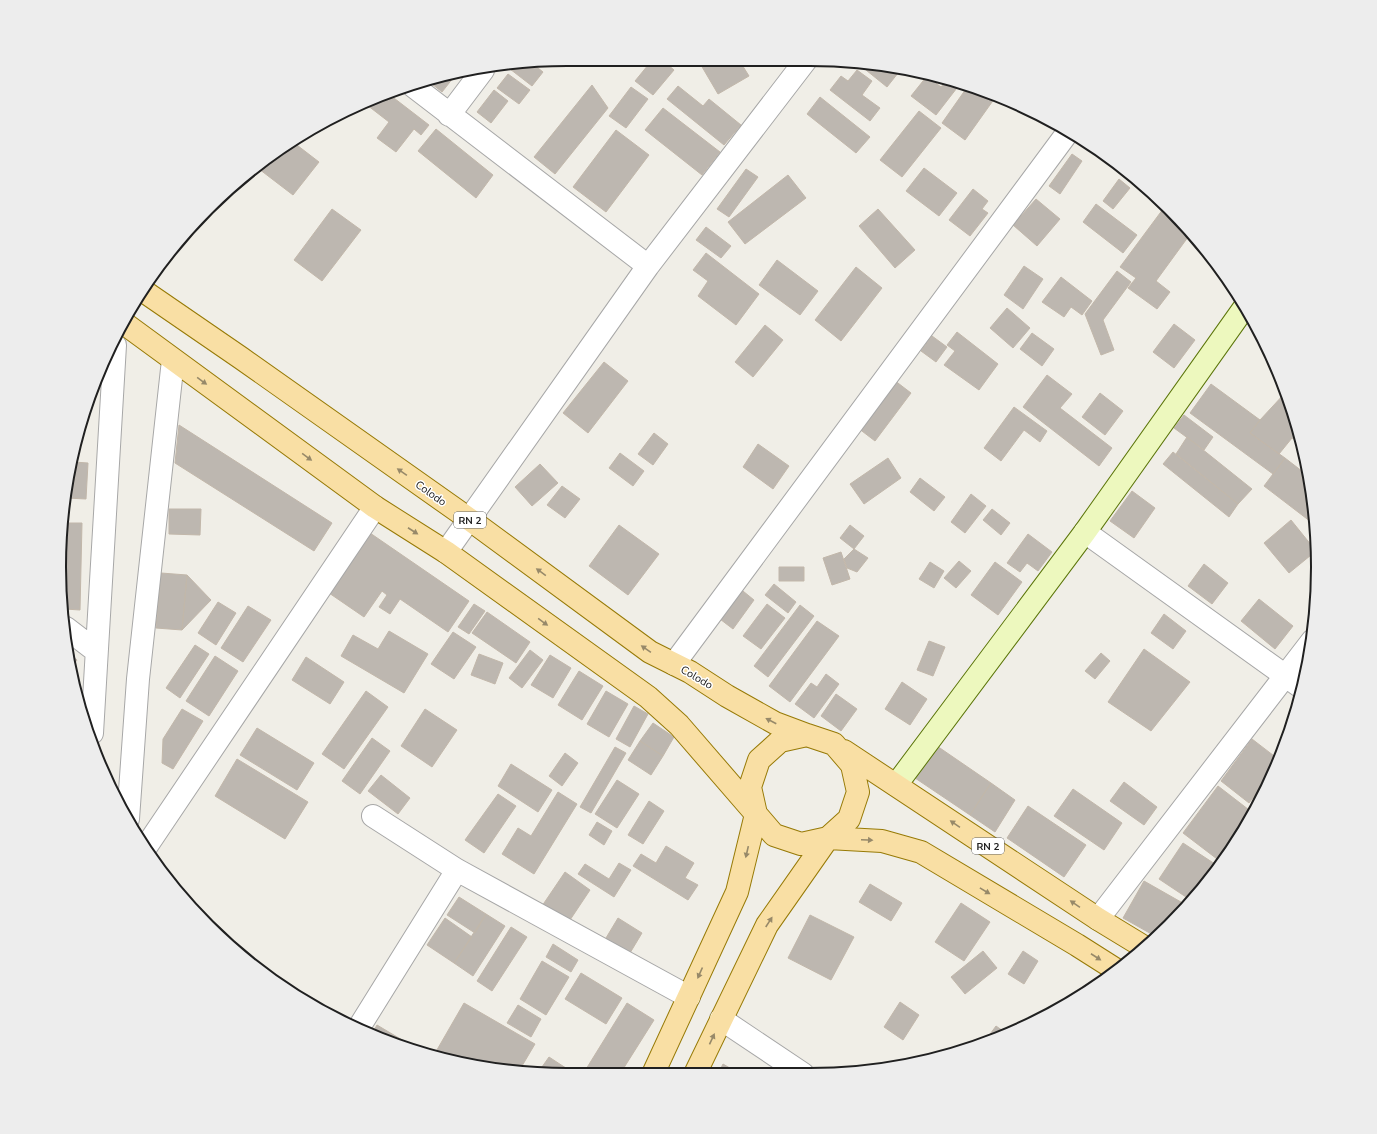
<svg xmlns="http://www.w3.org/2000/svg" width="1377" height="1134" viewBox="0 0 1377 1134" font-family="'Nunito Sans',sans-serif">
<rect width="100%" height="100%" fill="#f0eee7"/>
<!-- building -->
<path fill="#bdb7b0" stroke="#c2b7aa" d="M653,59h8l13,11 -21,25 -18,-14z
M698,60h41l10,16 -31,18z
M856,62l46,6 -15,19z
M533,64l10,8 -11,14 -22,-17 2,-3z
M857,70l15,11 -10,14 18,13 -10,13 -40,-31 11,-14 7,5z
M457,73l-15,19 -15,-12 9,-4z
M508,74l22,16 -11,14 -22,-16z
M927,76l14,11 6,-7 13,4 -24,31 -25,-19z
M592,85l16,23 -53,66 -21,-17z
M678,86l25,20 6,-7 32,26 -17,20 -57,-46z
M968,86l29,9 -32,45 -23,-17z
M631,87l17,12 -22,29 -17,-12z
M494,90l14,11 -17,22 -14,-11z
M390,95l39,30 -8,10 -7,-6 -18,23 -19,-14 12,-16 -22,-17z
M820,97l50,40 -14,16 -49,-39z
M663,108l57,44 -18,23 -57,-45z
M919,111l22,17 -39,49 -22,-17z
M436,129l57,46 -17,23 -58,-47z
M616,130l33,25 -43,57 -33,-25z
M293,142l26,20 -26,33 -34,-26z
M1072,154l10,7 -22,33 -11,-8z
M924,168l33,25 -18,23 -33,-25z
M746,169l12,8 -29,40 -12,-8z
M788,175l18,23 -61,46 -17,-22z
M1119,179l11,9 -17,21 -10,-8z
M973,189l15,12 -6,8 6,4 -18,23 -21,-16z
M1036,199l24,20 -23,27 -24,-21z
M1096,204l41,31 -14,18 -40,-31z
M1166,205l25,28 -35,48 14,11 -13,17 -29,-21 8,-10 -16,-11z
M332,209l29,21 -39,51 -28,-21z
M878,209l37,41 -20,18 -36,-42z
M706,227l25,19 -10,12 -25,-18z
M706,253l53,41 -23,31 -38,-29 10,-15 -15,-11z
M777,260l41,31 -18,24 -41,-30z
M1024,266l19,13 -20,30 -19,-14z
M856,267l26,21 -41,53 -26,-21z
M1117,271l14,11 -28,38 11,30 -13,5 -16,-41z
M1061,277l31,24 -10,14 -11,-8 -7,10 -22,-15z
M1007,308l23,20 -17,20 -23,-20z
M1174,324l21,16 -21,28 -21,-16z
M765,325l18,15 -30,37 -18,-15z
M957,332l41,32 -19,26 -35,-25 11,-14 -8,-6z
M1032,333l22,16 -12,17 -22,-17z
M932,336l15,11 -11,15 -15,-11z
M604,362l24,19 -40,52 -25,-20z
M1047,375l25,19 -12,14 52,40 -13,18 -76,-59z
M894,380l17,13 -36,48 -17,-13z
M1211,384l49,36 -10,13 35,25 -12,16 -83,-61z
M1100,393l23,18 -18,24 -23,-18z
M1285,393l16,43 1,8 -10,-6 -13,16 -29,-21 10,-13z
M1014,407l33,24 -7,11 -16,-12 -23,31 -17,-13z
M1184,415l29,22 -9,13 -30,-22z
M179,425l153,98 -18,28 -139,-88z
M654,433l14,11 -15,21 -15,-11z
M1187,437l65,52 -14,15 -62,-50z
M758,444l31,22 -16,23 -30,-22z
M1173,452l65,52 -9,13 -66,-53z
M620,453l24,18 -11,15 -24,-18z
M888,458l13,20 -37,26 -14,-20z
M1285,458l22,17 8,50 -51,-39z
M74,462l14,1 -2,36 -19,-1z
M540,464l18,19 -26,23 -17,-19z
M920,478l25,19 -11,14 -24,-19z
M562,486l18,13 -15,19 -18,-13z
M1132,491l23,17 -21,30 -24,-17z
M971,494l15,12 -21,27 -14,-11z
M169,509h32l-1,26 -31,-1z
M992,509l18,14 -9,12 -18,-15z
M1291,520l25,31 -27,22 -25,-30z
M62,523h20l-2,87 -15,-1 -5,-75z
M619,525l40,29 -31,41 -39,-29z
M850,525l14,11 -10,13 -14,-11z
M370,533l99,68 -21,31 -48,-33 -10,15 -11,-7 8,-12 -5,-4 -18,26 -35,-24z
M1028,534l24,18 -14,19 -11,-8 -7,9 -13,-9z
M854,549l14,9 -11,14 -10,-4 -3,-9z
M841,552l9,27 -18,6 -9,-27z
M959,561l12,10 -15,17 -12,-10z
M930,562l14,9 -10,17 -15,-9z
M995,562l27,20 -24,33 -27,-20z
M1204,564l24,19 -16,21 -24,-18z
M779,567h25v14h-25z
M161,573l26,2 -5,55 -26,-2z
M187,575l24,25 -29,30z
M774,584l22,18 -8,11 -23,-18z
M738,587l16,13 -21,29 -17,-13z
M1259,599l34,27 -18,23 -34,-28z
M218,602l18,11 -20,32 -18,-12z
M474,604l11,7 -16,23 -11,-7z
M767,604l18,14 -24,31 -18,-13z
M800,605l14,11 -46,61 -14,-11z
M248,606l23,14 -28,42 -22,-14z
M487,612l43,30 -14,21 -44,-30z
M1164,614l22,17 -13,18 -22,-16z
M817,621l22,15 -49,66 -21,-16z
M389,631l39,23 -24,39 -63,-37 12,-21 25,14z
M453,632l23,15 -22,32 -23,-15z
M929,641l16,6 -12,29 -16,-6z
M195,645l14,9 -29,44 -14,-10z
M1144,649l46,33 -39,49 -43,-29z
M530,650l13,10 -21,28 -13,-10z
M68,653l9,7 -7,9 -1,-3z
M1101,653l9,8 -15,18 -10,-8z
M479,654l24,9 -8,21 -24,-9z
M550,655l21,13 -18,30 -22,-13z
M215,656l23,15 -29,45 -23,-15z
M306,657l38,25 -14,22 -38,-24z
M579,671l24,15 -21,34 -24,-15z
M826,674l13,10 -25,34 -19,-14 16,-21 6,4z
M902,682l25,17 -17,26 -25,-16z
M366,691l22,16 -44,62 -22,-15z
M606,691l22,13 -19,33 -22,-13z
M836,694l21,15 -16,22 -20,-15z
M634,706l14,8 -18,33 -14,-8z
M182,709l21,12 -30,48 -11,-6 1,-24z
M425,709l32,21 -25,37 -31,-21z
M653,723l21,14 -11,19 -23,-15z
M257,728l57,35 -17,27 -57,-35z
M372,738l18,13 -30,43 -18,-13z
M1252,739l26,20 -7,15 -22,29 -28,-22z
M640,741l23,15 -12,19 -23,-15z
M937,746l54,37 -21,32 -55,-37z
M615,747l11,6 -35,60 -11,-6z
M565,753l13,10 -16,23 -13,-10z
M237,759l71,43 -23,37 -70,-43z
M511,764l41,26 -14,22 -40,-26z
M381,775l29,23 -12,16 -30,-23z
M617,780l22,14 -22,34 -22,-14z
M1124,782l33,25 -13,18 -34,-24z
M991,783l24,17 -20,32 -25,-17z
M1218,786l35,27 -3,8 -29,41 -38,-29z
M1073,789l49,34 -18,27 -50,-34z
M558,792l19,12 -43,70 -32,-20 16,-26 13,8z
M498,794l18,12 -32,47 -19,-13z
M649,801l15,10 -21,33 -15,-9z
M1028,806l58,39 -22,32 -57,-39z
M597,822l15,9 -8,14 -15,-10z
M1183,843l35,23 -26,35 -33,-22z
M666,846l28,17 -9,15 13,7 -10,15 -55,-34 8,-12 15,9z
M619,863l12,7 -17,27 -36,-23 7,-10 24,15z
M565,872l25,18 -22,33 -26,-17z
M1144,881l44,25 -33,30 -32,-18z
M870,884l32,19 -11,18 -32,-19z
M459,897l27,17 -11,19 -28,-18z
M961,903l29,19 -26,39 -29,-19z
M486,914l19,12 -32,50 -19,-13z
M810,915l44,22 -23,43 -43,-22z
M445,918l27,19 -18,26 -27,-18z
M618,918l24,15 -15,25 -24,-15z
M511,927l16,10 -35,54 -15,-10z
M553,944l25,16 -7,12 -25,-15z
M983,951l14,17 -32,26 -14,-17z
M1023,951l15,10 -14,23 -16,-10z
M542,961l27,16 -23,38 -26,-16z
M581,973l41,25 -16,26 -41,-25z
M900,1002l19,13 -16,25 -19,-13z
M464,1003l71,41 -16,27 -78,-12 -7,-4z
M627,1003l27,17 -34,54h-37z
M518,1005l23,14 -10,18 -24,-14z
M377,1025l47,28 -52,-19z
M996,1026l10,7 -21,8z
M549,1057l26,17h-38z
M723,1064l17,10h-22z"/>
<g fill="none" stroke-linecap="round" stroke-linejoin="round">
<!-- street casing -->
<g stroke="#a7a7a7" stroke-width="24">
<path id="street" d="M413,86l235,180
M449,115l34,-45
M1085,532l216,155
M446,552l202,-286 158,-206
M66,628l30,23
M674,664l394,-532
M92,733l23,-388
M373,816l84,54 232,127
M128,819l10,-140 35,-319
M146,847l229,-340
M1098,919l214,-278
M721,1019l82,55
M358,1029l99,-159"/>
</g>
<!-- secondary casing -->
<g stroke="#5b7509" stroke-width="24">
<path id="secondary" d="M896,785l189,-253 159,-224"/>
</g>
<!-- primary casing -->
<g stroke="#977a06" stroke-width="24">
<path id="primary" d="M142,290l99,68 228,161 181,133 40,20 37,24 48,27 32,12
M125,324l250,183 71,45 202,145 31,28 77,89 -19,78 -84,182
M844,751l254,168 46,28
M695,1074l72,-149 61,-87 21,-19 9,-27 -6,-27 -18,-21 -27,-9 -27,6 -21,19 -9,27 6,27 18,21 27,9 27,-6 54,3 39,11 156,93 41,26"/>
</g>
<!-- street -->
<use href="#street" stroke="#fff" stroke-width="22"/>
<!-- secondary -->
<use href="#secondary" stroke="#edf8be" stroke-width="22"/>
<!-- primary -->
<use href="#primary" stroke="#f9dfa4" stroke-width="22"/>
</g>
<!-- one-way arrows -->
<defs><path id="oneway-solid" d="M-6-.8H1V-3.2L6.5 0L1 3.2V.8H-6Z"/></defs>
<g fill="#978969">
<use href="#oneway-solid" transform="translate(202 381) rotate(36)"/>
<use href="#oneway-solid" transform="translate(307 457) rotate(36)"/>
<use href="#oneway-solid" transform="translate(402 472) rotate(-145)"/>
<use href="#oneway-solid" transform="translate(413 531) rotate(33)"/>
<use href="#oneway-solid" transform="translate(541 572) rotate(-144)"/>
<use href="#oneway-solid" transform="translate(543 622) rotate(36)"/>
<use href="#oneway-solid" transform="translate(646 649) rotate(-145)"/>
<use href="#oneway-solid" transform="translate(771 721) rotate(-152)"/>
<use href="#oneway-solid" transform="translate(955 824) rotate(-146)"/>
<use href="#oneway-solid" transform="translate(867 840) rotate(3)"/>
<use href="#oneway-solid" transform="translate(747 852) rotate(103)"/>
<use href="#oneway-solid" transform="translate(985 891) rotate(31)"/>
<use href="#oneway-solid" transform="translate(1075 904) rotate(-146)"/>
<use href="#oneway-solid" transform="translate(769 922) rotate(-57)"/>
<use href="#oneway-solid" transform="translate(1096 957) rotate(33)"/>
<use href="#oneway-solid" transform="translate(700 973) rotate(114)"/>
<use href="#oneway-solid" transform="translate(712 1039) rotate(-65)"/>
</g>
<g text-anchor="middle" stroke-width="3" stroke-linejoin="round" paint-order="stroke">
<!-- shield labels -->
<g fill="#fff" stroke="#636363" stroke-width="1">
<rect x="454" y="512" width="32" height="16" rx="3"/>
<rect x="972" y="838" width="32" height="16" rx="3"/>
</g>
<g font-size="10" font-weight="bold" fill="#202020">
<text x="470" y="524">RN 2</text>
<text x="988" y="850">RN 2</text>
</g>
<!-- street labels -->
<g font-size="11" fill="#202020" stroke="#fff">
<text transform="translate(431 493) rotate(35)" y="4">Colodo</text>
<text transform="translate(697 677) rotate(30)" y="4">Colodo</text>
</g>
</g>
<!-- crop -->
<path d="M0 0H1377V1134H0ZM567 66H810A501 501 0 0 1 1311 567V567A501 501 0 0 1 810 1068H567A501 501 0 0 1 66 567V567A501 501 0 0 1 567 66Z" fill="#ededed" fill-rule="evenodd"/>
<path fill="none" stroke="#202020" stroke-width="2" d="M567 66H810A501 501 0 0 1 1311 567V567A501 501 0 0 1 810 1068H567A501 501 0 0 1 66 567V567A501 501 0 0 1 567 66Z"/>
</svg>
